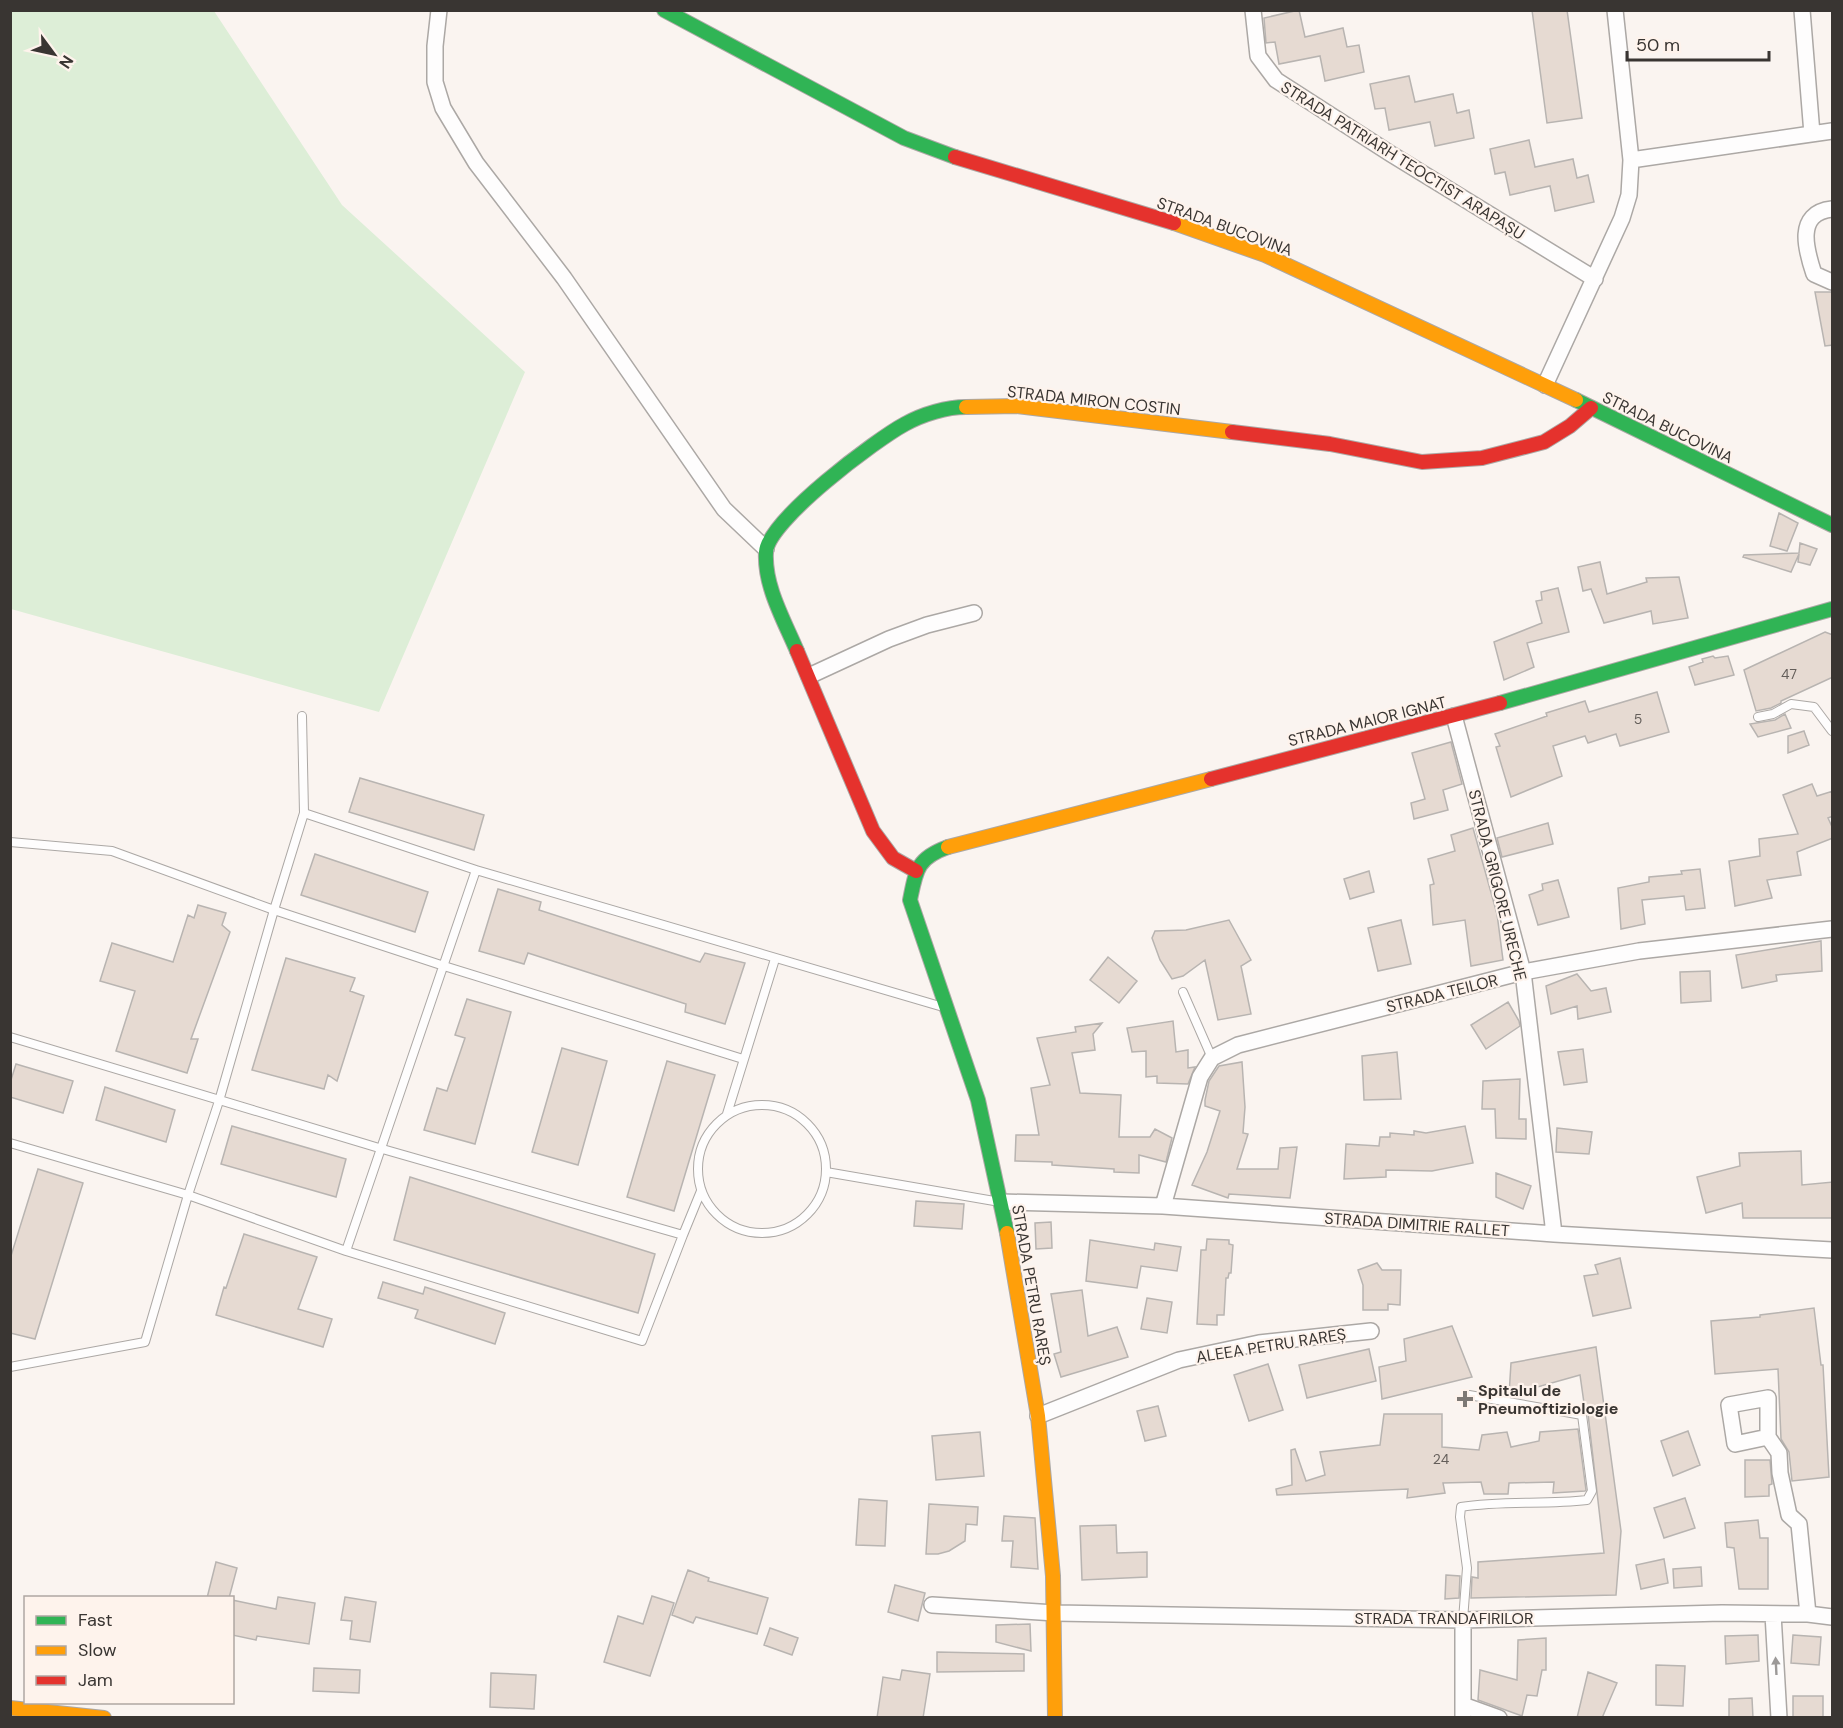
<svg xmlns="http://www.w3.org/2000/svg" width="1843" height="1728" viewBox="0 0 1843 1728" font-family="'DM Sans',sans-serif">
<rect width="100%" height="100%" fill="#faf4f0"/>
<!-- green -->
<path fill="#ddeed7" d="M10,11h204l128,194 183,167 -146,340 -368,-103z"/>
<!-- building -->
<path fill="#e6dad2" stroke="#b8b4b1" stroke-width="1.5" d="M1299,10l6,27 38,-9 4,19 12,-2 5,27 -39,9 -5,-25 -41,8 -4,-22 -9,1 -2,-25z
M1532,10h35l15,108 -35,5z
M1409,76l6,26 38,-8 4,19 12,-3 5,28 -39,8 -5,-24 -41,8 -4,-22 -10,1 -5,-25z
M1529,140l6,27 38,-8 4,19 11,-3 6,27 -39,9 -5,-25 -40,9 -5,-23 -10,2 -5,-25z
M1815,292h18v53l-8,1z
M1779,513l19,10 -11,28 -17,-5z
M1800,543l17,6 -7,16 -12,-3 1,-8 -8,18 -48,-15 1,-2 55,-2z
M1600,562l7,32 40,-12 -1,-4 33,-1 9,41 -35,6 -2,-13 -47,12 -13,-34 -8,2 -5,-24z
M1558,588l11,44 -42,11 7,24 -30,13 -10,-38 48,-19 -6,-22 6,-1 -1,-8z
M1825,632l8,3v42l-52,24v2l-10,5 -15,3 -12,-41z
M1713,656l2,2 13,-2 6,19 -39,10 -6,-18 14,-5 -1,-3z
M1657,692l12,40 -49,14 -4,-12 -28,9 -3,-7 -32,10 9,30 -51,21 -15,-50 4,-1 -5,-12 52,-18 -1,-3 39,-12 4,11z
M1785,714l6,14 -33,9 -8,-13 25,-4z
M1804,731l5,14 -21,8v-17z
M1451,742l11,42 -19,6 5,20 -34,9 -3,-16 14,-4 -13,-46z
M360,778l124,37 -10,35 -125,-38z
M1812,784l5,12 16,-5v25l-5,2 5,11v9l-36,14 4,23 -34,5 5,18 -37,8 -6,-45 31,-5 -1,-17 39,-5 -15,-39z
M1548,823l5,21 -51,13 -5,-19z
M1473,828l24,86 6,46 -32,6 -6,-46 -32,5 -3,-40 4,-1 -6,-25 27,-8 -4,-16z
M315,854l113,38 -13,40 -114,-37z
M1700,869l5,39 -19,2 -2,-14 -42,4 3,24 -24,5 -3,-41 31,-6v-5l33,-3 -1,-3z
M1369,871l5,21 -24,7 -6,-20z
M1558,880l11,37 -31,8 -9,-30 14,-5 -1,-6z
M498,889l43,13 -2,8 161,52 5,-9 40,10 -20,61 -40,-12 1,-8 -158,-51 -4,11 -45,-13z
M198,905l28,8 -4,12 8,7 -39,107h7l-11,34 -71,-22 19,-60 -35,-10 12,-38 61,19 15,-47 6,3z
M1229,920l22,40 -10,6 10,48 -33,6 -13,-60 -22,16 -11,3 -12,-19 -8,-22 3,-7 31,-1z
M1401,920l10,44 -33,7 -10,-43z
M1821,941l1,30 -46,4 1,6 -35,7 -6,-33z
M1108,957l29,24 -18,22 -29,-23z
M286,958l69,20 -5,13 14,5 -27,85 -9,-6 -4,14 -72,-19z
M1710,971l1,30 -30,2 -1,-31z
M1577,974l14,17 15,-3 5,24 -33,7 -1,-13 -26,8 -5,-28z
M467,999l44,13 -36,132 -51,-14 13,-42 10,3 18,-53 -10,-3z
M1508,1002l11,19 1,5 -34,23 -15,-24z
M1173,1021l3,31 12,-2v18l7,-1 -7,17 -31,-1v-7l-11,1v-26l-14,1 -5,-24z
M1102,1023l-9,11 2,16 -23,3 8,40 41,2 -2,42h31l5,-8 17,9 -6,24 -27,-7v18l-25,-1v-3l-62,-4v-3l-37,-1 1,-26h23l-8,-47 19,-3 -13,-47 39,-6 -1,-5z
M562,1048l45,13 -29,104 -46,-13z
M1583,1049l4,33 -23,3 -6,-33z
M1397,1052l4,47 -37,1 -2,-44z
M667,1061l48,14 -41,136 -47,-14z
M1242,1062l3,45 -2,26 5,1 -11,35h41l2,-21 17,-1 -7,51 -61,-4 -1,4 -36,-13 15,-33 13,-41 -15,-5v-6l4,-19 10,-15z
M16,1064l57,17 -10,32 -53,-16v-14z
M1520,1079l-1,40h7v20l-30,-1 -1,-29h-13l1,-28z
M105,1087l70,23 -9,32 -70,-22z
M232,1126l114,33 -10,38 -115,-33z
M1465,1126l8,37 -41,8 -46,-1v7l-42,2 2,-35 33,2 1,-9h10v-4l24,2v-4l12,2z
M1557,1128l35,4 -3,22 -33,-2z
M1801,1151l1,34 31,-3v36h-90l-1,-15 -36,10 -9,-36 43,-11 -1,-13z
M38,1169l45,14 -48,156 -25,-6v-74z
M1496,1173l35,13 -8,23 -27,-12z
M410,1177l245,77 -17,59 -244,-73z
M916,1201l48,3 -2,25 -48,-3z
M1051,1222l1,26 -16,1 -1,-26z
M244,1234l73,23 -19,52 34,10 -9,28 -107,-32 8,-28 2,1z
M1207,1239l22,1v4l4,1 -2,28h-2l-1,5h-2l-2,37h-7v10l-20,-1 4,-74h5z
M1090,1240l64,10 1,-7 26,4 -4,24 -36,-5 -4,22 -51,-7z
M1620,1258l11,50 -38,8 -9,-40 14,-2 -3,-9z
M1377,1263l5,7h19l-1,35 -12,-1v6h-25v-25l-5,-15z
M383,1282l40,12 2,-7 80,26 -10,31 -80,-26 3,-8 -40,-12z
M1082,1290l6,46 29,-9 11,30 -67,20 -7,-23 7,-2 -10,-58z
M1147,1298l25,4 -5,31 -26,-4z
M1814,1308l7,57h2l6,112 -37,4 -3,-29 -8,-13 -3,-70 -63,5 -4,-53 49,-4v-2z
M1452,1326l20,51 -90,22 -3,-32 27,-6 -2,-22z
M1596,1347l25,184 -5,64 -145,3 1,-21 6,1v-16l126,-9 -16,-139 -3,-4 -5,-35 -71,20 2,-32z
M1369,1349l7,32 -69,17 -8,-33z
M1268,1364l15,46 -34,11 -15,-46z
M1158,1406l8,30 -21,5 -8,-30z
M1384,1414h58v33l37,3 3,-15 25,-3 4,15 28,-6 1,-9 38,-3 8,61 -1,1 -32,2 1,-11 -45,1 -1,11h-24l-3,-12 -38,1 2,10 -38,5 1,-9 -131,6 -1,-6 16,-4 -1,-35 4,-1 11,32 19,-6 -5,-23 60,-7z
M1688,1431l12,34 -27,11 -12,-35z
M980,1432l4,44 -48,4 -4,-44z
M1745,1460h25l2,24 -3,1v11l-24,1z
M1685,1498l10,30 -31,10 -10,-30z
M859,1499l28,2 -2,45 -29,-1z
M929,1504l49,3 -1,18 -11,-1 -1,17 -16,10 -11,3h-12z
M1004,1516l31,2 3,51 -27,-2 2,-26h-11z
M1758,1520l2,18h8v51h-29l-5,-41 -7,-1 -2,-24z
M1116,1525l1,28 30,-1v25l-65,3 -2,-54z
M1664,1559l4,24 -27,6 -5,-24z
M216,1562l21,6 -8,30h-22z
M1701,1567l1,19 -28,2 -1,-19z
M688,1570l21,8 -1,3 60,17 -11,36 -61,-17 -3,6 -21,-8z
M1446,1575l14,1 -1,22 -14,1z
M895,1585l30,8 -7,28 -30,-9z
M652,1596l22,7 -24,73 -46,-14 14,-46 25,8z
M278,1597l37,6 -6,41 -52,-8 -1,4 -24,-5v-35l44,9z
M345,1597l31,5 -6,40 -20,-3 2,-18 -11,-1z
M1030,1624l1,27 -35,-9v-17z
M770,1628l28,10 -6,17 -28,-10z
M1758,1635l1,26 -33,3 -1,-28z
M1793,1635l28,2 -2,28 -28,-2z
M1546,1638v32h-4l-5,26 -10,-1 -5,21 -44,-16 2,-30 37,10 1,-40z
M937,1652l87,2v17l-87,1z
M1656,1665l29,1 -2,40 -27,-1z
M314,1668l46,2 -1,23 -46,-2z
M902,1670l28,4 -7,44h-46l6,-41 17,3z
M1588,1672l29,11 -15,35h-25z
M491,1673l45,2 -2,34 -44,-2z
M1793,1696h30v22h-30z
M1752,1698l1,20h-24v-19z"/>
<g fill="none" stroke-linecap="round" stroke-linejoin="round">
<!-- lane casing -->
<g stroke="#aca8a5" stroke-width="10">
<path id="lane" d="M1758,717l15,-3 18,-10 23,3 18,24
M304,813l172,57 467,137
M10,842l102,9 162,59 170,56 299,93
M1183,992l29,66
M10,1037l369,111 304,87 18,-44
M698 1169a64 64 0 1 1 128 0a64 64 0 1 1-128 0Z
M727,1114l48,-155
M10,1143l178,52 158,56 296,90 41,-106
M826,1172l174,30
M346,1251l130,-381
M10,1367l135,-25 43,-147 31,-94 55,-191 30,-97 -2,-97
M1463,1620l4,-52 -7,-51 1,-10c42,-7 84,-2 126,-7l5,-9 -10,-76 -113,-20"/>
</g>
<!-- street casing -->
<g stroke="#aca8a5" stroke-width="18">
<path id="street" d="M439,10l-4,36v36l8,26 33,55 88,115 160,231 42,40
M1253,10l5,46 18,24 115,74 204,125
M1802,10l10,124
M1631,160l201,-29
M1832,209c-37,4 -26,41 -18,65l18,8
M1545,385l77,-167 7,-23 2,-35 -16,-150
M809,676l80,-37 38,-14 47,-12
M1454,716l69,256 31,262
M1001,1202l162,4 391,28 278,16
M1163,1206l37,-129 12,-19 26,-13 285,-73 116,-21 193,-22
M1038,1416l141,-56 80,-17 112,-12
M1768,1437l-33,7 -6,-39 39,-7v39l11,16 1,20 9,42 10,9 9,90
M932,1605l123,8 408,7 259,-7 86,1 24,3
M1773,1614l6,104
M1463,1620v98
M1463,1705l36,13"/>
</g>
<!-- fast casing -->
<g stroke="#aca8a5" stroke-width="16">
<path id="fast" d="M664,10l240,128 51,19
M1576,400l256,125
M797,651c-13,-31 -33,-65 -31,-99 2,-32 111,-113 139,-128 18,-10 42,-17 61,-17
M1500,703l332,-94
M948,847c-31,11 -32,23 -38,53l68,200 29,133"/>
</g>
<!-- slow casing -->
<g stroke="#aca8a5" stroke-width="16">
<path id="slow" d="M1174,223l91,32 311,145
M966,407l51,-1 215,26
M948,847l263,-68
M1007,1233l31,183 15,160 2,142
M10,1708l94,10"/>
</g>
<!-- jam casing -->
<g stroke="#aca8a5" stroke-width="16">
<path id="jam" d="M955,157l219,66
M1232,432l98,12 92,18 60,-4 62,-16 26,-16 21,-18
M797,651l76,180 20,27 23,13
M1211,779l289,-76"/>
</g>
<!-- lane -->
<use href="#lane" stroke="#fefdfd" stroke-width="8"/>
<!-- street -->
<use href="#street" stroke="#fefdfd" stroke-width="15"/>
<!-- fast -->
<use href="#fast" stroke="#30b455" stroke-width="14"/>
<!-- slow -->
<use href="#slow" stroke="#ff9f0a" stroke-width="14"/>
<!-- jam -->
<use href="#jam" stroke="#e5322d" stroke-width="14"/>
</g>
<!-- one-way arrows -->
<defs><path id="oneway-solid" d="M-6-.8H1V-3.2L6.5 0L1 3.2V.8H-6Z" transform="scale(1.5)"/></defs>
<use fill="#9c9998" href="#oneway-solid" transform="translate(1776 1666) rotate(-93)"/>
<!-- markers -->
<path fill="#7d7874" stroke="#fef3ec" stroke-width="2" d="M1462 1390h6v6h6v6h-6v6h-6v-6h-6v-6h6z"/>
<g text-anchor="middle" stroke-width="4.5" stroke-linejoin="round" paint-order="stroke">
<!-- number labels -->
<g font-size="14" fill="#645e5a">
<text x="1789" y="679">47</text>
<text x="1638" y="724">5</text>
<text x="1441" y="1464">24</text>
</g>
<!-- street labels -->
<g font-size="16" fill="#393532" stroke="#fef3ec">
<text transform="translate(1403 160) rotate(32)" y="6">STRADA PATRIARH TEOCTIST ARAPAȘU</text>
<text transform="translate(1225 226) rotate(20)" y="6">STRADA BUCOVINA</text>
<text transform="translate(1094 400) rotate(6)" y="6">STRADA MIRON COSTIN</text>
<text transform="translate(1668 427) rotate(26)" y="6">STRADA BUCOVINA</text>
<text transform="translate(1367 721) rotate(-14)" y="6">STRADA MAIOR IGNAT</text>
<text transform="translate(1498 885) rotate(76)" y="6">STRADA GRIGORE URECHE</text>
<text transform="translate(1442 993) rotate(-14)" y="6">STRADA TEILOR</text>
<text transform="translate(1417 1224) rotate(4)" y="6">STRADA DIMITRIE RALLET</text>
<text transform="translate(1032 1285) rotate(80)" y="6">STRADA PETRU RAREȘ</text>
<text transform="translate(1271 1345) rotate(-9)" y="6">ALEEA PETRU RAREȘ</text>
<text x="1444" y="1624">STRADA TRANDAFIRILOR</text>
</g>
<!-- poi labels -->
<g font-size="16" font-weight="bold" fill="#393532" stroke="#fef3ec" text-anchor="start">
<text x="1478" y="1396">Spitalul de<tspan x="1478" dy="18">Pneumoftiziologie</tspan></text>
</g>
</g>
<!-- border -->
<rect width="1843" height="1728" fill="none" stroke="#393532" stroke-width="24"/>
<!-- legend -->
<rect x="24" y="1596" width="210" height="108" fill="#fef3ec" stroke="#afa7a2" stroke-width="1.5"/>
<rect x="36" y="1616" width="30" height="9" fill="#30b455" stroke="#afa7a2" stroke-width="1.5"/>
<text x="78" y="1626" font-size="18" fill="#393532">Fast</text>
<rect x="36" y="1646" width="30" height="9" fill="#ff9f0a" stroke="#afa7a2" stroke-width="1.5"/>
<text x="78" y="1656" font-size="18" fill="#393532">Slow</text>
<rect x="36" y="1676" width="30" height="9" fill="#e5322d" stroke="#afa7a2" stroke-width="1.5"/>
<text x="78" y="1686" font-size="18" fill="#393532">Jam</text>
<!-- north arrow -->
<g transform="translate(54 54) rotate(123)" stroke="#fef3ec" stroke-width="4.5" paint-order="stroke">
<path d="M0-4.5L10 22L0 15L-10 22Z" fill="#393532"/>
<text y="-9" font-size="16" font-weight="bold" text-anchor="middle" fill="#393532">N</text>
</g>
<!-- scale -->
<path d="M1627 51v9h142v-9" fill="none" stroke="#393532" stroke-width="3"/>
<text x="1636" y="51" font-size="18" fill="#393532" stroke="#fef3ec" stroke-width="4.5" paint-order="stroke">50 m</text>
</svg>
